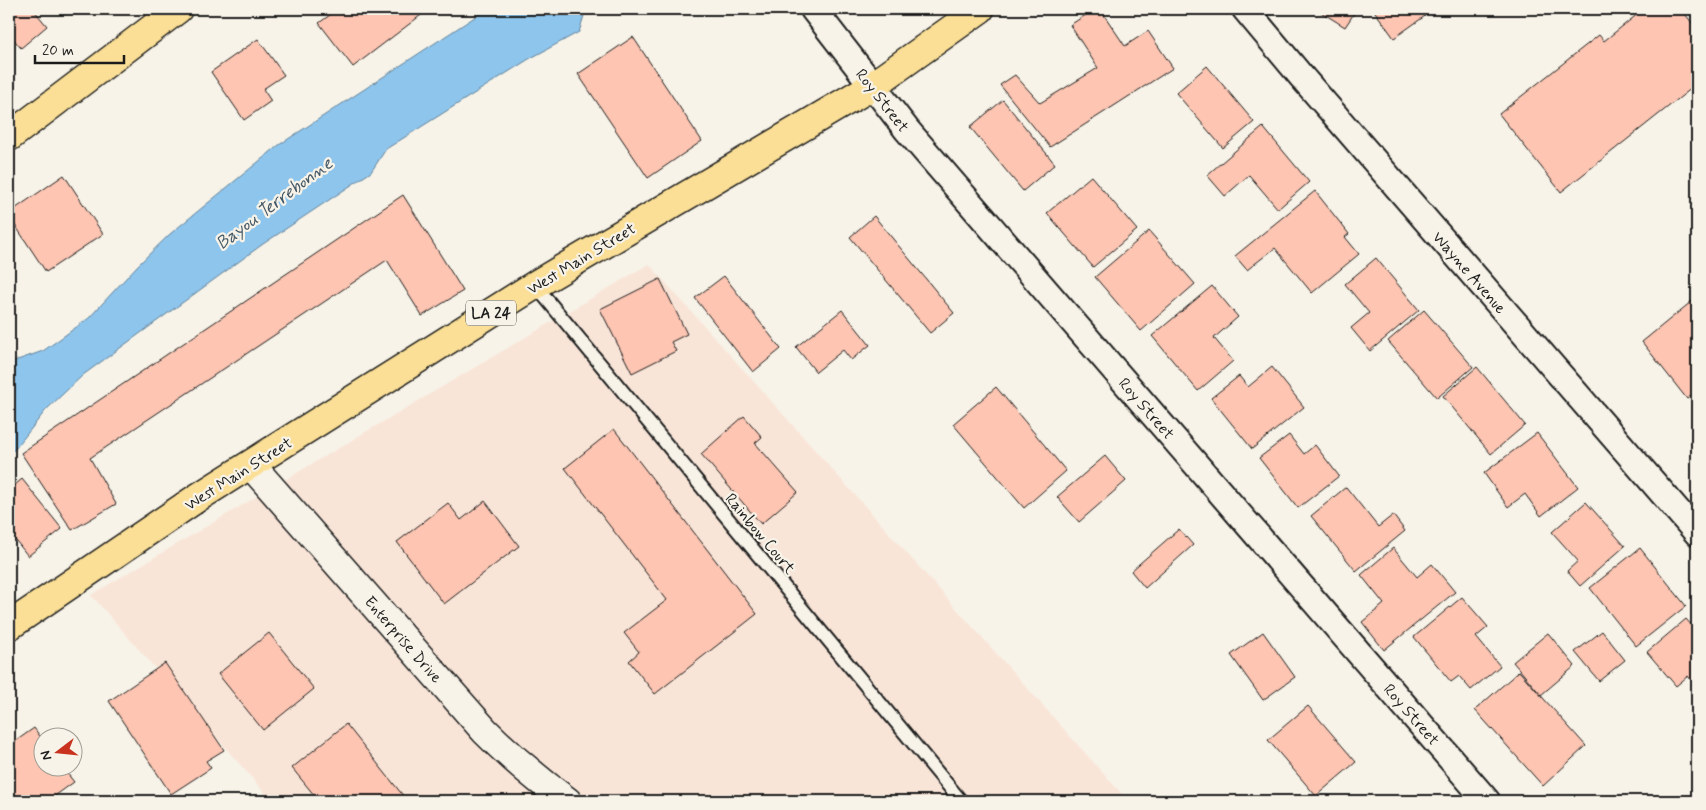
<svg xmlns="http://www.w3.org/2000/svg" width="1706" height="810" viewBox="0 0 1706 810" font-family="Mynerve,sans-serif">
<rect width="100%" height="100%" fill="#f7f3e8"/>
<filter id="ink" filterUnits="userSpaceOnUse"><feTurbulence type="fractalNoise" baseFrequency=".02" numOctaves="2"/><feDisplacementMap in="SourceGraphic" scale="10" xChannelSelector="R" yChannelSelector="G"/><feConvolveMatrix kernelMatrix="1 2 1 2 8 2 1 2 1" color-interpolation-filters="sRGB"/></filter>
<g filter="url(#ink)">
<!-- built -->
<path fill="#f9e5d8" d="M649,264l479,537h-856l-181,-206z"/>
<!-- water -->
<path fill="#8ec5ed" stroke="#608199" d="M487,9h99l-7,23 -50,27 -143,90 -15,23 -108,72 -180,131 -37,35 -31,39 -6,5v-91l34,-12 46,-33 48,-52 33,-32 109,-89z"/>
<!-- building -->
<path fill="#fdc5b2" stroke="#1c1c1c" d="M9,9h24l14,17 -26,22 -12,-14z
M338,9h91l-76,58 -34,-44z
M1095,9h5l25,37 23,-15 25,37 -123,79 -50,-62 15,-10 25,28 58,-35 -28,-43z
M1316,9h41l-12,18z
M1373,9h47l5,7 -31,22z
M1644,9h37l16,20v55l-136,108 -62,-78 100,-79 5,6z
M633,37l69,104 -54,37 -70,-104z
M258,39l26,36 -21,14 8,12 -27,19 -33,-48z
M1207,66l47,56 -31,26 -47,-55z
M1003,100l52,64 -32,27 -53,-64z
M1263,127l46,55 -31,27 -29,-34 -24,21 -18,-21z
M64,175l39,59 -57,38 -37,-56v-3z
M1091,176l46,54 -44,37 -46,-54z
M1315,191l34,43 -4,3 14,17 -47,39 -37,-45 -28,22 -12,-14z
M403,195l60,96 -41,25 -35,-56 -297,198 26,46 -44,26 -51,-77z
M874,216l80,97 -24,20 -80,-96z
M1149,231l46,53 -54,47 -46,-54z
M1376,258l43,52 -49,41 -19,-23 18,-15 -24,-29z
M724,276l57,73 -28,23 -58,-74z
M660,279l27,55 -16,8 5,9 -44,22 -32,-64z
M1212,286l26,31 -24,21 19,23 -35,30 -46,-55z
M1697,297v93l-10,9 -45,-57z
M842,310l28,35 -19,15 -8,-10 -27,22 -20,-25z
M1424,310l49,57 -36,31 -49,-57z
M1272,367l32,40 -52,42 -41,-51 28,-22 9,11z
M1477,367l48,58 -34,29 -48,-58z
M996,387l70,84 -42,37 -71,-84z
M744,416l18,21 -7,6 43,49 -37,32 -60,-70z
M614,429l143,185 -102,80 -26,-33 10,-9 -15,-19 43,-33 -102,-132z
M1537,433l41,54 -37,29 -16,-22 -17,13 -24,-34z
M1289,435l15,19 11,-9 24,31 -41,32 -39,-50z
M1105,456l21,25 -47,41 -22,-25z
M22,479l40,50 -34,27 -19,-24v-42z
M1346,487l32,40 15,-12 12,16 -49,40 -45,-55z
M485,501l34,45 -75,58 -47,-62 51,-39 13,17z
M1586,502l39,44 -45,40 -13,-15 11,-10 -26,-29z
M1179,529l14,16 -48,43 -14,-17z
M1393,548l24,29 15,-13 23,28 -71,58 -22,-28 22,-18 -23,-29z
M1640,548l46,58 -50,40 -46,-58z
M1462,597l26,30 -12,10 24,29 -29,24 -12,-14 -8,6 -37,-45z
M1686,619l9,10 2,-1v59l-9,-11 -12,10 -29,-34z
M1602,631l23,29 -26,21 -24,-29z
M1263,632l32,45 -32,23 -32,-45z
M269,633l45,56 -51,41 -45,-56z
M1548,633l27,33 -34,29 -28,-33z
M165,663l59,87 -18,11 5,7 -40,26 -62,-93z
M1519,671l67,75 -43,40 -68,-76z
M1308,706l48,56 -40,34 -48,-56z
M346,724l59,74 -4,3h-82l-27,-33z
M34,728l8,11v29h21l11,14 -26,19h-39v-63l4,5z"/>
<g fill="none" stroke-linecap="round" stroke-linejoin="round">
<!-- service casing -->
<g stroke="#1c1c1c" stroke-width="16">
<path id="service" d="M535,285l426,516"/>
</g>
<!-- minor casing -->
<g stroke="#1c1c1c" stroke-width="29">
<path id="minor" d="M813,9l94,121 580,671
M1245,9l56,67 396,457"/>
</g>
<!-- tertiary casing -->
<g stroke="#1c1c1c" stroke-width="31">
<path id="tertiary" d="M251,465l234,266c26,26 53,49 82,70"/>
</g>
<!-- primary casing -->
<g stroke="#1c1c1c" stroke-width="31">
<path id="primary" d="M9,137l169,-128
M9,626l188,-128 338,-213 337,-199 108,-77"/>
</g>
<!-- service -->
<use href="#service" stroke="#f7f3e8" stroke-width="12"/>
<!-- minor -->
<use href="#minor" stroke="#f7f3e8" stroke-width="25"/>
<!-- tertiary -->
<use href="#tertiary" stroke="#f7f3e8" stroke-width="28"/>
<!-- primary -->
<use href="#primary" stroke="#fbdf96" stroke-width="28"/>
</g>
</g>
<g text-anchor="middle" stroke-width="4.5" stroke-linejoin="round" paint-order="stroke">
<!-- shield labels -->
<rect fill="#f7f3e8" stroke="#5e5c59" stroke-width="1" x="466" y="300.5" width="50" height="25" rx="4"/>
<g font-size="15" font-weight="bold" fill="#1c1c1c">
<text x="491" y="318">LA 24</text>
</g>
<!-- street labels -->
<g font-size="16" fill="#1c1c1c" stroke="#f7f3e8">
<text transform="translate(883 100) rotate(52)" y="6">Roy Street</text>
<text transform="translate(581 258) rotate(-31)" y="6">West Main Street</text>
<text transform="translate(1470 272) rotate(49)" y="6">Wayne Avenue</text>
<text transform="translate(1147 408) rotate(49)" y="6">Roy Street</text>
<text transform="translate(238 473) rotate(-32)" y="6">West Main Street</text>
<text transform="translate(761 533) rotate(50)" y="6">Rainbow Court</text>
<text transform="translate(404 639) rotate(49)" y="6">Enterprise Drive</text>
<text transform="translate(1412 714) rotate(49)" y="6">Roy Street</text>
</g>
<!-- water labels -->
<g font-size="18" font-style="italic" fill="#445765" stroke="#f7f3e8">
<text transform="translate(274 203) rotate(-37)" y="6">Bayou Terrebonne</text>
</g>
</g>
<!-- margin -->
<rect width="1706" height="810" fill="none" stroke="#f7f3e8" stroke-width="30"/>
<rect x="15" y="15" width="1676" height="780" fill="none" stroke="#1c1c1c" stroke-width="2" filter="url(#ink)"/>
<!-- north arrow -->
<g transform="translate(58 752) rotate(254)"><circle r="24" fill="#f7f3e8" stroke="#9f9d96"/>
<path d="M0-4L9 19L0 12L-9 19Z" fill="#c8321e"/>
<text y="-8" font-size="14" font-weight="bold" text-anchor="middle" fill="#1c1c1c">N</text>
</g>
<!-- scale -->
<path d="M35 55v8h89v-8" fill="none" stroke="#1c1c1c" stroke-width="2.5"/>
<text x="42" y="55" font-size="15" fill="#1c1c1c" stroke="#f7f3e8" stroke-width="4" paint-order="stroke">20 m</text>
</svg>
